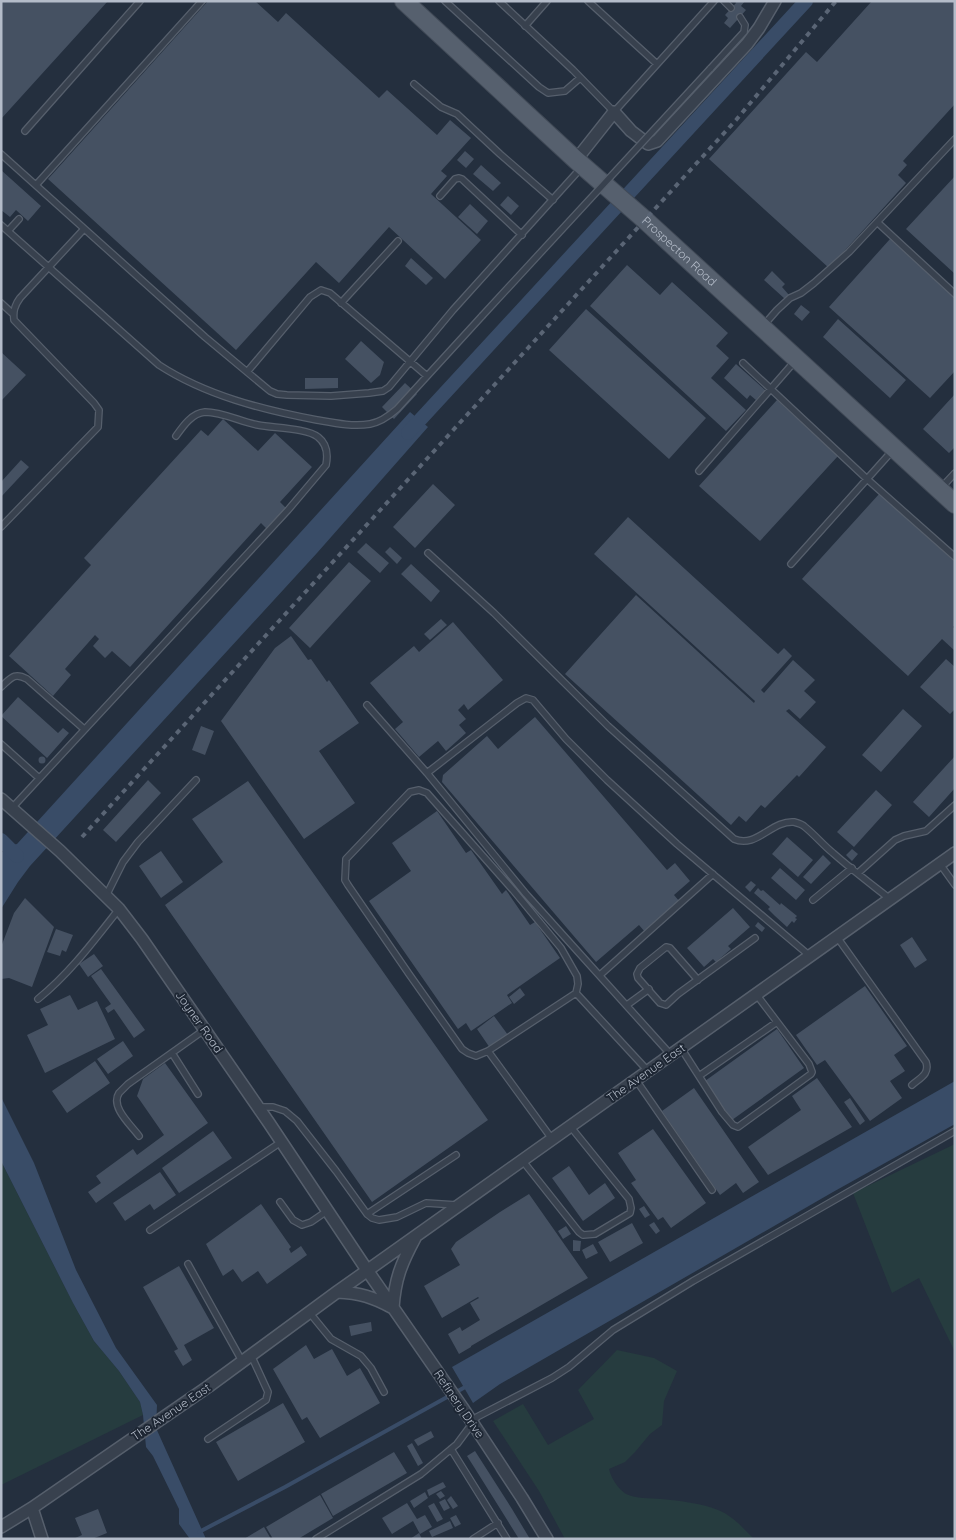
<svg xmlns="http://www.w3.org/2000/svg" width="956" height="1540" viewBox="0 0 956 1540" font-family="Quicksand,sans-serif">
<rect width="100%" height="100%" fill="#242f3e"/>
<!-- green -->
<path fill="#263c3f" d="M955,1144v208l-36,-74 -27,15 -39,-100z
M1,1161l72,142 21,38 25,30 21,31 3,13 -142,70z
M617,1350l37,8 23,13 -13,30 -2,24 -12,9 -15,18 -10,10 -16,7c2,9 9,20 17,25 10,5 24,4 35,5 20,2 39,4 57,11 15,6 25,18 36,29h-189l-26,-48 -46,-70 30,-17 25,41 46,-26 -16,-29z"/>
<!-- water -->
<path fill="#394c67" d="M410,412l18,15 -111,126 -287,313 -12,16 -17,27v-56l11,-8 5,-1z
M955,1081v43l-122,68 -333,192 -27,19 -21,-36z
M1,1097l33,66 42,107 40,78 41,57 -1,23 50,111h-16l-11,-15v-15l-26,-53 -7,-9 -3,-32 -3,-13 -21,-31 -25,-30 -21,-38 -72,-142z"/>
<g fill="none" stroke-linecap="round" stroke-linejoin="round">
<!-- stream -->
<path stroke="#394c67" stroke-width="4" d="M199,1532l86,-45 182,-101"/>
<!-- canal -->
<path stroke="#394c67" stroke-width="14" d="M408,433l398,-432
M1,840l16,16"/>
</g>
<!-- building -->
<path fill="#455162" d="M1,1h107l-107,118z
M208,1h47l23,21 8,-9 93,85 8,-8 50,45 13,-15 21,18 -30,33 6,5 -16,18 50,46 -36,39 -56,-52 -50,56 -23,-21 -80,88 -188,-171z
M735,1h10l-4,5 5,4 -16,18 -6,-5 4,-5 -3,-3 11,-12z
M872,1h81l2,2v101l-52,57 4,4 -9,10 8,8 -77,85 -120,-109 97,-107 11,10z
M465,151l9,8 -8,9 -9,-8z
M481,165l20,18 -8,8 -20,-17z
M1,170l40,36 -13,15 -12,-11 -6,7 -9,-7z
M955,176v98l-49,-45z
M508,196l11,10 -8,9 -11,-10z
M470,204l18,17 -11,13 -19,-17z
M890,239l65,58v74l-25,27 -101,-91z
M411,258l22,20 -7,7 -21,-19z
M627,265l33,30 12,-13 56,51 -12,13 13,12 -18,20 35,32 -20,21 -136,-125z
M772,271l13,13 -3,3 7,8 -4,4 -21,-19z
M801,305l9,7 -8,9 -8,-7z
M586,309l120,109 -37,41 -120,-109z
M838,319l68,61 -16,18 -67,-61z
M361,341l23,21 -4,13 -9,8 -26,-24z
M1,352l25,23 -25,26z
M736,364l29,26 -9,10 -6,-5 -3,4 -23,-21z
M305,378h33v10l-33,1z
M405,383l12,11 -23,25 -12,-12z
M955,394v53l-6,6 -26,-24z
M777,400l61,56 -78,85 -61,-55z
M223,419l35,32 17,-18 37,34 -32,35 6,6 -19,21 -6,-6 -131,144 -18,-16 -7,7 -12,-12 6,-7 -4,-4 -30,34 6,6 -18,21 -44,-40 82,-91 -7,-7 117,-128 7,6z
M21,460l8,7 -28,30v-15z
M433,484l22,21 -40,43 -22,-21z
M880,493l75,69v63l-2,2 2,2v22l-13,-12 -34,37 -106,-97z
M628,517l150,137 6,-6 8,8 -31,34 3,3 29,-33 22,20 -11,11 12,11 -16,17 -11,-10 -3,2 40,36 -27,30 -2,-2 -32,33 -4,-3 -15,17 -7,-6 -8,9 -166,-151 71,-79 118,108 1,-2 -161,-147z
M366,543l23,20 -9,10 -23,-21z
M390,547l12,11 -5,6 -12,-12z
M349,562l22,19 -61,67 -21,-20z
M411,564l29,27 -9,11 -30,-28z
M441,619l6,6 -17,15 -6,-6z
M453,622l50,58 -35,30 -4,-6 -6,6 8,9 -7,6 7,8 -20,18 -8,-10 -19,16 -24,-28 8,-7 -33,-39 44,-37 5,6z
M291,636l17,24 3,-1 16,23 2,-2 30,43 -40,28 36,52 -51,36 -83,-118 54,-73z
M946,659l9,8v42l-5,5 -30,-27z
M18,697l40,36 5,-5 6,5 -22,25 -46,-42z
M903,709l19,17 -41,46 -19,-17z
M535,717l132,153 8,-7 15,18 -16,14 6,7 -35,30 -6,-7 -43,37 -154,-180 1,-7 44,-39 11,13z
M201,726l13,5 -9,24 -13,-5z
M955,756v32l-26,29 -16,-15z
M38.5 760a3.5 3.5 0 1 1 7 0a3.5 3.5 0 1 1-7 0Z
M148,780l13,13 -45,49 -13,-12z
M248,781l240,339 -116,82 -207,-297 58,-43 -31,-43z
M876,790l16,15 -38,42 -17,-15z
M437,811l29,42 5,-3 31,44 4,-4 24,35 5,-3 25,36 -53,37 5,8 -41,28 -5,-8 -8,6 -89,-128 42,-30 -19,-28z
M787,837l26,23 -15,17 -26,-23z
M852,849l6,5 -6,7 -6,-6z
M161,851l22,31 -22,16 -22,-32z
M823,855l8,8 -20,21 -8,-7z
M780,868l25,22 -9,10 -25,-22z
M751,881l5,4 -6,7 -5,-5z
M758,888l3,3 2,-1 17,15 1,-2 16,13 -2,2 2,1 -3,4 -2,-2 -5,6 -12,-11 -7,-7 2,-2 -16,-14z
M25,898l29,29 -22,60 -23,-9 -8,1v-32l13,-34z
M733,908l17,19 -22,19 3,3 -15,13 -3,-3 -9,8 -17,-19z
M758,922l7,6 -3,4 -7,-6z
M56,929l17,6 -7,17 -4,-2 -2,6 -13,-4z
M912,937l15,23 -12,8 -15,-23z
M94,954l9,12 -15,11 -9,-13z
M101,969l44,61 -11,8 -20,-29 -6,4 -3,-5 6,-4 -20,-28z
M865,986l42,60 -13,9 11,16 -15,10 12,17 -32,23 -45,-61 -8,5 -21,-30z
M520,988l5,7 -11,9 -5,-7z
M70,995l8,15 19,-9 18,38 -70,34 -18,-38 21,-10 -8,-16z
M494,1016l14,19 -18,13 -13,-19z
M777,1029l27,39 -72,52 -27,-39z
M123,1041l10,15 -25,18 -11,-15z
M95,1061l15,22 -43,30 -15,-22z
M165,1063l43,60 -112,80 -8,-11 13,-9 -5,-7 37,-27 4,6 27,-20 -27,-39 6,-17z
M817,1078l35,49 -84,48 -20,-28 53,-37 -9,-14z
M694,1088l65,94 -16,11 -7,-10 -16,12 -58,-84z
M850,1098l15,23 -5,4 -16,-23z
M653,1129l53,74 -35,25 -8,-11 -5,3 -27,-37 5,-3 -18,-27z
M213,1131l19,27 -53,35 -17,-25z
M569,1166l20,29 16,-12 10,15 -32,23 -31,-43z
M160,1172l16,23 -22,15 -4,-6 -25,17 -12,-18z
M529,1194l59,84 -117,68v1l-12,7 -11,-20 12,-7 2,4 18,-11 -10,-17 9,-5 -1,-1 -36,21 -18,-32 36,-21 -9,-16 5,-7 44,-30z
M261,1204l30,43 -2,2 2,4 10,-7 6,9 -40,29 -9,-13 -16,11 -9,-13 -10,7 -17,-32z
M644,1206l6,9 -5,3 -6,-9z
M654,1222l6,9 -4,3 -7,-9z
M632,1223l11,20 -33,19 -12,-20z
M566,1226l5,8 -8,5 -5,-8z
M573,1240l8,1 -1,10h-7z
M593,1244l5,9 -12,6 -4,-9z
M179,1266l35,62 -30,17 8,15 -9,6 -9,-15 4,-2 -35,-62z
M371,1322l1,9 -21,5 -2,-10z
M306,1345l8,14 18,-10 15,27 13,-8 20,35 -60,35 -13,-21 -5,3 -29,-51z
M283,1403l22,39 -67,39 -22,-39z
M431,1431l3,6 -16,9 -4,-6z
M412,1443l11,20 -5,3 -11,-20z
M475,1451l37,58 18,30h-11l-45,-72 -7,-11z
M394,1452l13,21 -74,43 -12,-22z
M443,1482l3,5 -17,9 -2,-6z
M441,1491l4,5 -5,3 -4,-5z
M425,1492l3,6 -14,10 -4,-7z
M320,1495l13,23 -35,21h-25l-7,-12z
M451,1496l7,10 -5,3 -6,-9z
M445,1499l5,9 -6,3 -5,-9z
M407,1503l10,16 8,-4 7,12 -12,7 -7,-13 -21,13 -10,-16z
M434,1503l9,16 -6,3 -9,-16z
M98,1509l9,24 -15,6h-19l9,-4 -7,-17z
M456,1515l5,9 -6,3 -5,-9z
M450,1521l3,7 -21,9 -3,-6z
M264,1527l7,12h-27z
M419,1533l3,6h-12z"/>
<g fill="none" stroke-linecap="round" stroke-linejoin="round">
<!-- lane casing -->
<g stroke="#565f6c" stroke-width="8">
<path id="lane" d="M445,1l94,86 9,6 17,-2 15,-13
M499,1l74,69 41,42 100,-111
M588,1l69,63
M724,1l7,7
M525,26l22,-25
M710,69l34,-37 1,-7 -5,-8
M414,84l27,23 16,7 43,40 53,46
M25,131l115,-130
M1,154l204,183 65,54 7,3 10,1 44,1 38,-3 14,-2 6,-4 64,-77 128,-142
M36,185l166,-184
M440,196l15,-17 4,-1 3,1 60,56
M877,222l78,72
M1,225l158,140c46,30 104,45 158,55 17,3 36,7 53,4 11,-2 19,-8 27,-15l85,-93
M8,231l11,-12
M1,303l12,11
M341,303l57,-62
M763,326l14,-16 13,-12 11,-5 13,-10 35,-31 106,-113
M743,363l124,116 88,78
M247,372l63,-75 11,-7 9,3 97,83
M699,471l96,-110
M941,488l14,-15
M1,527l97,-100 1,-17 -5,-7 -80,-83c-1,-8 0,-14 6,-22l64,-69
M428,553l66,60 114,113 126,113c22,10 38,-19 60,-17 4,1 8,2 11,5 10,8 18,18 28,26 18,16 38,31 57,46
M791,564l102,-114
M1,687c10,-9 13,-15 26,-8l57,50
M367,705l60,68 99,121 145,161
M1,744l38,34
M427,773l90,-70 9,-5 7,2 33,39 41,41 70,64 133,112
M419,790l8,3 86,97 48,58 16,28 1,8 -2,9 -88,58 -12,5 -8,-3 -6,-4 -53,-75 -61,-89 -3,-5 1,-21 64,-67z
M11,809l277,-299 38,-45c2,-10 1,-21 -8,-28 -11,-9 -45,-9 -60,-12 -17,-3 -35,-13 -53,-13 -13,1 -22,14 -29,24
M940,864l15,21
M858,873l37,-33 9,-4 22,-5 29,-26
M106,896l17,-34 15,-20 58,-62
M813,900l39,-32
M837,937l89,125c4,12 -6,16 -14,23
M600,975l113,-101
M698,980l-28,-32 -4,-1 -26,21 -3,6 1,4 22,25 6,2 12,-11 77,-56
M576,993l72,78
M38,999c32,-26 55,-57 81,-90
M627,1005l22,-16
M681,1048l41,64 11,13 5,2 73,-53 1,-2 -3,-8 -53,-70
M488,1051l64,88
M172,1053l26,41
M699,1076l78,-54
M636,1080l76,110
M258,1107h15l12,4 12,10 39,50 31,43 5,4 7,2 18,-3 29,-14 31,2
M139,1136c-8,-11 -29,-29 -20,-43 3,-3 6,-6 9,-9l76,-54
M522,1160l57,72 4,3 12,-1 35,-21 1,-5 -2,-9 -59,-73
M280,1202l13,18 9,5 9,-3 16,-11
M367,1214l89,-59
M150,1230l131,-88
M188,1264l54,97
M309,1312l22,27 30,17 10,12 13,24
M208,1439l58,-39 2,-8 -17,-37
M451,1449l56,90
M316,1539l105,-65 36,-30 20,-27 75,-39 17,-11 44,-37 80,-49 262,-150
M473,1539l25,-16"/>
</g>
<!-- street casing -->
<g stroke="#565f6c" stroke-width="14">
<path id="street" d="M576,160l38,-48 17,19 17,13 9,-3 90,-97 12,-16 16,-27
M1,799l59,52 59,58 23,30 127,184 98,147 97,140 58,88 25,41
M337,1292c23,1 36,5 56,16 2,-29 8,-44 22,-70
M32,1508l10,31
M1,1527l31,-19 177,-122 128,-94 618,-439"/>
</g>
<!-- primary casing -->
<g stroke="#414a57" stroke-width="20">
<g id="primary">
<path id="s1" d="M404,1l172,159 69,60 310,284"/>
</g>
</g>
<!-- lane -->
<use href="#lane" stroke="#38414e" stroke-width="5.5"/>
<!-- street -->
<use href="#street" stroke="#38414e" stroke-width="11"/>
<!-- primary -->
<use href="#primary" stroke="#56606e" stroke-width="18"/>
<!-- rail -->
<path stroke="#5a6575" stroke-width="4" stroke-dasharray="5 5" stroke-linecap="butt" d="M82,837l654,-717 100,-119"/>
<!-- lane-bridge casing -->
<g stroke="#565f6c" stroke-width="8" stroke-linecap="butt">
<path id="lane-bridge" d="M482,316l228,-247"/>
</g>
<!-- lane-bridge -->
<use href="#lane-bridge" stroke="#38414e" stroke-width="5.5"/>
</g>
<g text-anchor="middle" stroke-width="4" stroke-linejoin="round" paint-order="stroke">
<!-- street labels -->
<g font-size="12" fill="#b4bcc9" stroke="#1d2633">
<text dy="4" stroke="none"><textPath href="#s1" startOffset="372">Prospecton Road</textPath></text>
<text transform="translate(199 1022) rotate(55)" y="4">Joyner Road</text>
<text transform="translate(646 1073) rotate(-35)" y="4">The Avenue East</text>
<text transform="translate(459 1404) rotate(56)" y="4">Refinery Drive</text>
<text transform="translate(171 1412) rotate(-34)" y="4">The Avenue East</text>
</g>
</g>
<!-- border -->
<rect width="956" height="1540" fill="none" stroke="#b4bcc9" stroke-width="5"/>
</svg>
